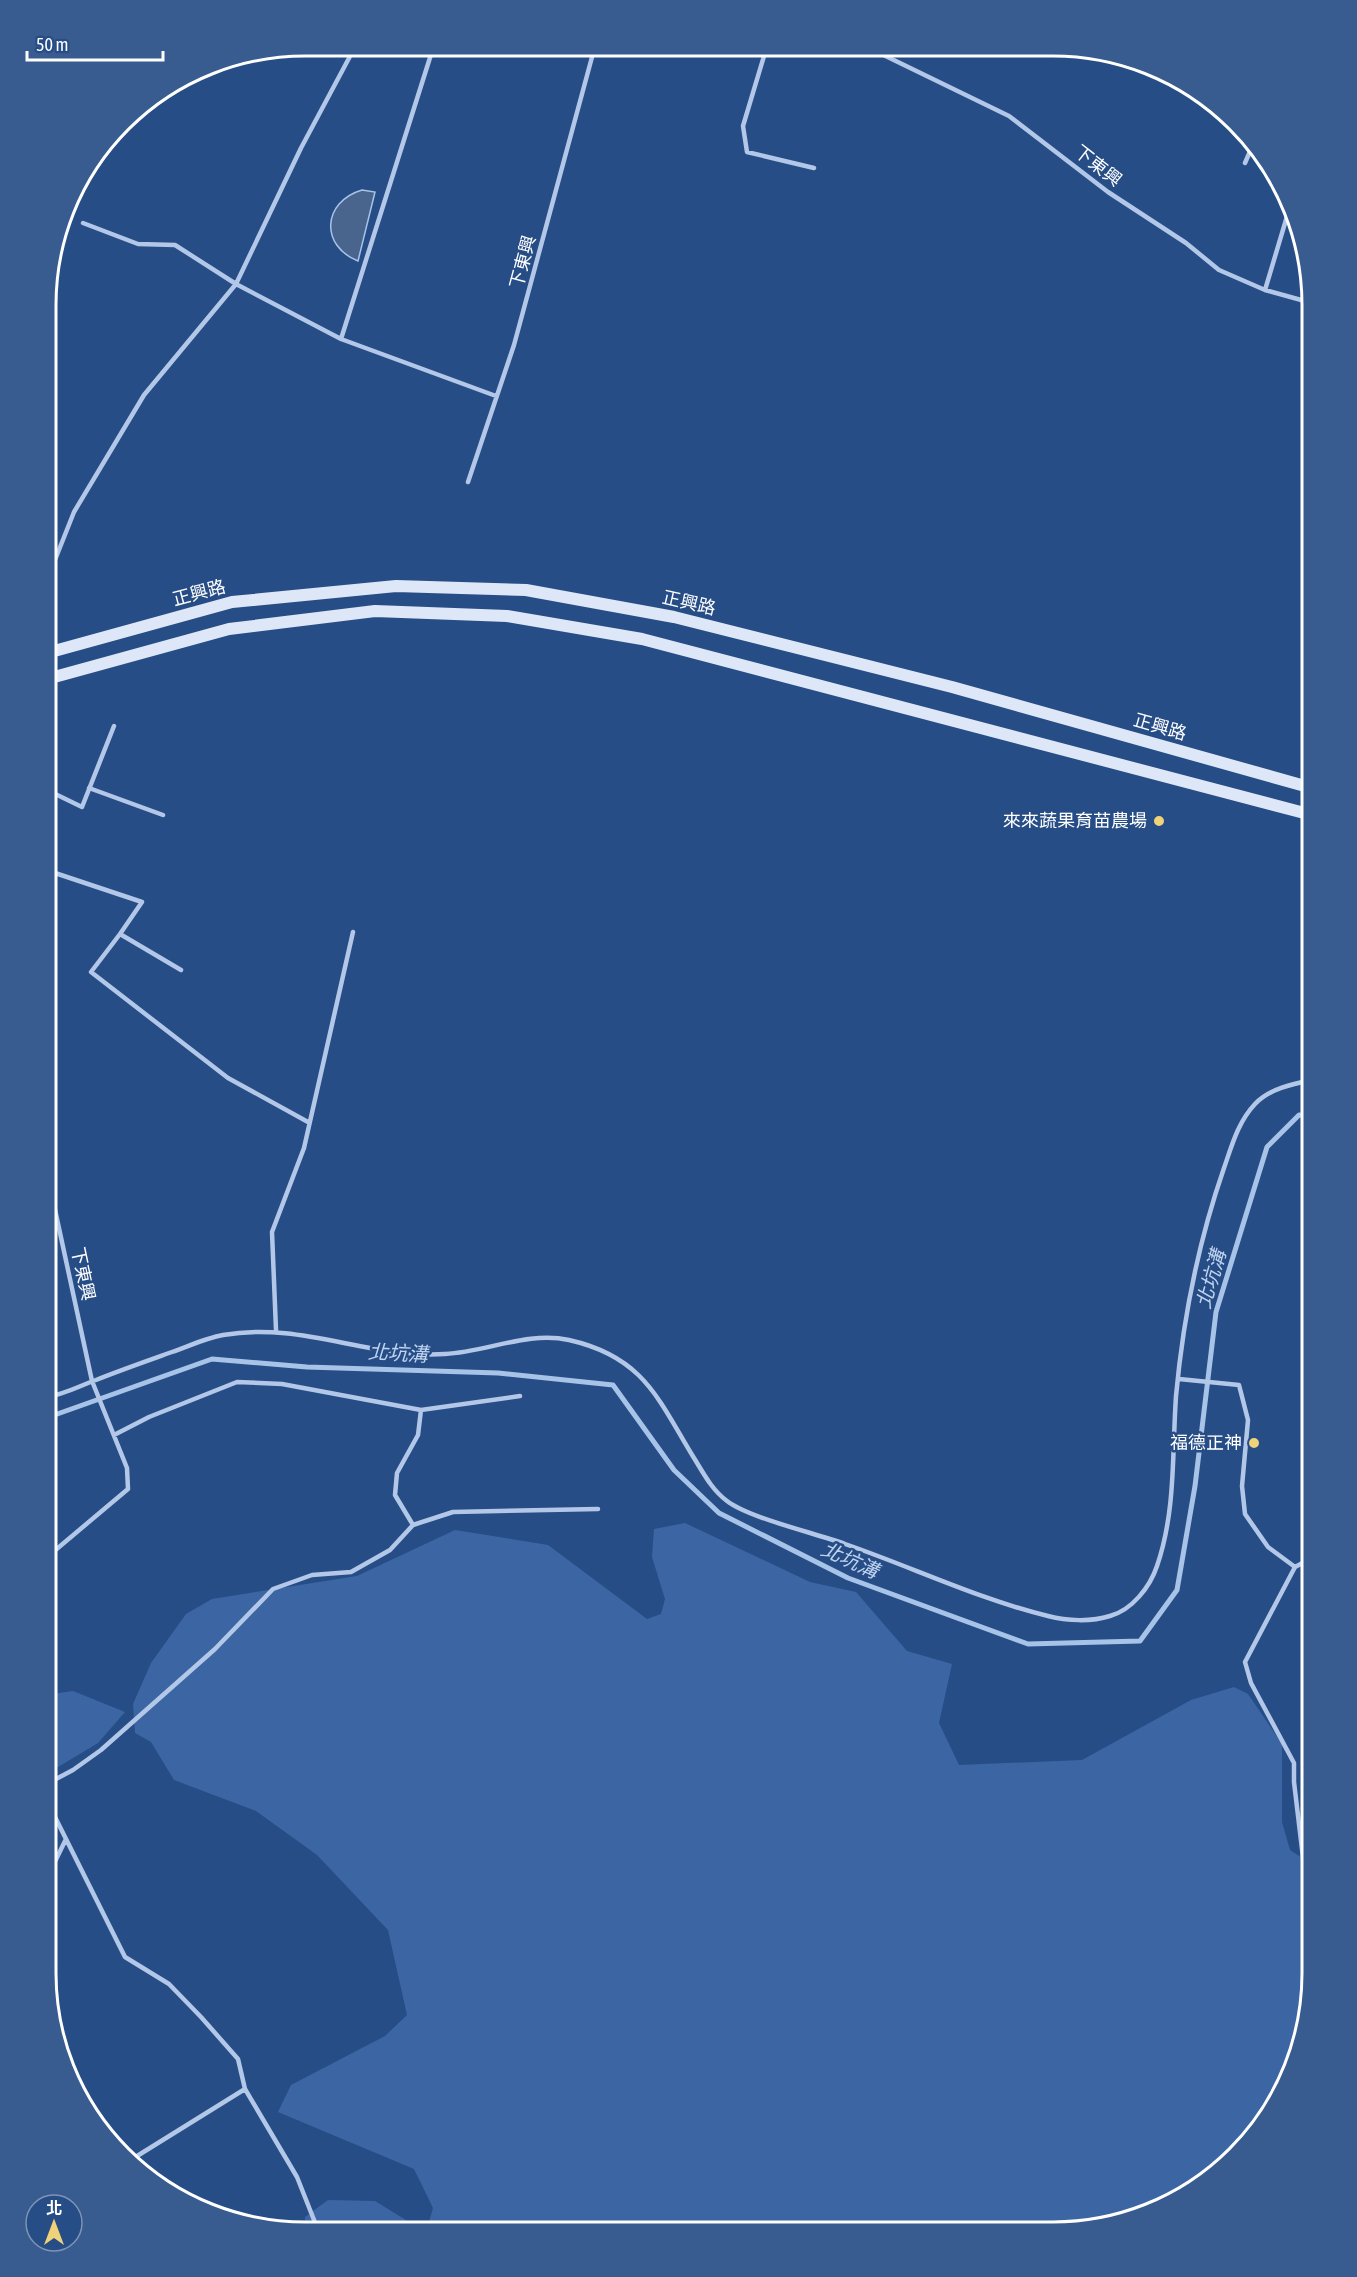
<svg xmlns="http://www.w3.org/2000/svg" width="1357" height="2277" viewBox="0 0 1357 2277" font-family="'Asap Condensed','Noto Sans TC',sans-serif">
<rect width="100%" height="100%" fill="#274d86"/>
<!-- green -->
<path fill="#3c66a3" d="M685,1523l125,59 46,10 51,59 45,13 -13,59 20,42 123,-5 109,-60 43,-13 14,7 34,50v78l8,28 21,14v126l-19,81 -33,59 -49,49 -59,33 -98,20 -749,-2 1,-13 23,-17 47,1 39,24 15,-3 4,-14 -19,-39 -136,-57 13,-27 94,-49 22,-21 -19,-85 -71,-75 -61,-44 -82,-31 -23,-38 -16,-9 -2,-29 18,-41 35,-49 26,-15 145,-23 98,-46 93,15 99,74 14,-5 4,-15 -13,-42 2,-28z
M73,1691l52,21 -27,31 -45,27 -7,-11 -1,-64z"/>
<!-- water -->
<path fill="#49648d" stroke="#a7c3e8" stroke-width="1.5" d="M362,190l13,2 -17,69c-38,-15 -36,-59 4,-71z"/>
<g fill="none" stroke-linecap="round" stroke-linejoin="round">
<!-- stream -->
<path stroke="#a7c3e8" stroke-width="5" d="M46,1418l166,-59 95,8 191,6 115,12 61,85 45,43 129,65 180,66 112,-3 37,-51 18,-104 21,-174 51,-165 32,-32h13"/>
<!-- lane -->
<path stroke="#b3c8e8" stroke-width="4.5" d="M767,46l-24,80 4,26 67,16
M867,47l142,69 99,76 78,51 33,27 46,20 47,13
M1245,163l9,-21
M83,223l55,21 37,1 61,39 105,55 93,-294
M1265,290l26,-87
M341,339l155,57
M468,482l46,-137 81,-299
M47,580l27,-68 70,-117 92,-111 65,-136 55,-103
M89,788l74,27
M47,790l35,17 32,-81
M46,870l96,32 -22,32 61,36
M120,934l-29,38 137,106 80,44
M276,1330l-4,-98 32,-84 49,-216
M1179,1379l60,6 9,35 -6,66 3,28 23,33 27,20
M46,1397c18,-2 33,-11 50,-17 25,-10 51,-19 76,-28 17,-6 34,-14 51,-17 78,-14 146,24 222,19 42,-2 82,-23 124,-14 75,17 89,59 125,118 10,16 18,32 33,43 22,17 88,32 118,43 67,23 133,55 203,72 19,5 43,6 62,0 22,-6 40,-29 47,-50 19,-55 15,-113 19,-170 7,-76 23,-156 48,-228 8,-23 14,-46 31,-64 14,-15 37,-20 57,-24
M114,1435l35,-18 88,-35 45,2 139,26 99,-14
M413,1525l-18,-30 2,-22 21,-38 3,-25
M46,1558l82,-69 -1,-21 -35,-87 -46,-213
M45,1780l11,-1 17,-9 28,-20 114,-101 58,-60 39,-14 39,-3 39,-22 23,-25 40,-13 145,-3
M45,1797l80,160 44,27 32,33 37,42 7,30 -116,72
M1311,1874l-7,-8 -10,-84v-19l-43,-80 -6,-21 50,-95 17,-9
M45,1882l21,-43
M245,2089l52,88 21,53"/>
<!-- secondary -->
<path stroke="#dde7f7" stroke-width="12" d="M47,653l185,-51 164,-16 130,4 148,27 278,70 360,101
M47,679l182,-50 146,-18 132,5 135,23 670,176"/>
</g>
<!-- markers -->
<g fill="#f0d379" stroke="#274d86" stroke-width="2">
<circle cx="1159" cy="821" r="6"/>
<circle cx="1254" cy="1443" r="6"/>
</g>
<g text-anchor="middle" stroke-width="5" stroke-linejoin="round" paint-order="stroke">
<!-- street labels -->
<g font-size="18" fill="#fff" stroke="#274d86">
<text transform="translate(1098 166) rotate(38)" y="6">下東興</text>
<text transform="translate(523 262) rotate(-75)" y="6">下東興</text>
<text transform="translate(199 593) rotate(-15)" y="6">正興路</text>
<text transform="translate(689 603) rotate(13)" y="6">正興路</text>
<text transform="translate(1160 727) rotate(16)" y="6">正興路</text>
<text transform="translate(83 1274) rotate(78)" y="6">下東興</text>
</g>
<!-- poi labels -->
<g font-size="18" fill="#fff" stroke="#274d86" text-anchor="end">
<text x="1147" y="827">來來蔬果育苗農場</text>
<text x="1242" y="1449">福德正神</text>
</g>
<!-- water labels -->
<g font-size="20" font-style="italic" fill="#bed3ef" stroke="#274d86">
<text transform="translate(1211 1279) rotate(-74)" y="7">北坑溝</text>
<text transform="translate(398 1353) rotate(3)" y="7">北坑溝</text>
<text transform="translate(850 1560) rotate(24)" y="7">北坑溝</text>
</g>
</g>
<!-- crop -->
<path d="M0 0H1357V2277H0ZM305 56H1053A249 249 0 0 1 1302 305V1973A249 249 0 0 1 1053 2222H305A249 249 0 0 1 56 1973V305A249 249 0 0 1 305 56Z" fill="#385b90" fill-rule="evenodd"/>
<path fill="none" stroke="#fff" stroke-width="3" d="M305 56H1053A249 249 0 0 1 1302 305V1973A249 249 0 0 1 1053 2222H305A249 249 0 0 1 56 1973V305A249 249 0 0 1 305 56Z"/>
<!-- north arrow -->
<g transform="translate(54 2223)"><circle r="28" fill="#274d86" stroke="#7d94b6" stroke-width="1.5"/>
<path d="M0-4.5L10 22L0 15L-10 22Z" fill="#f0d379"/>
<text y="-9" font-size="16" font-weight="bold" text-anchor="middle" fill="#ffffff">北</text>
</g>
<!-- scale -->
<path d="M27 51v9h136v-9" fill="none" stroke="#ffffff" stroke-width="3"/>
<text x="36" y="51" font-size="18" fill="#ffffff" stroke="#274d86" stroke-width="4.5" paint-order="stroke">50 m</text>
</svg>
